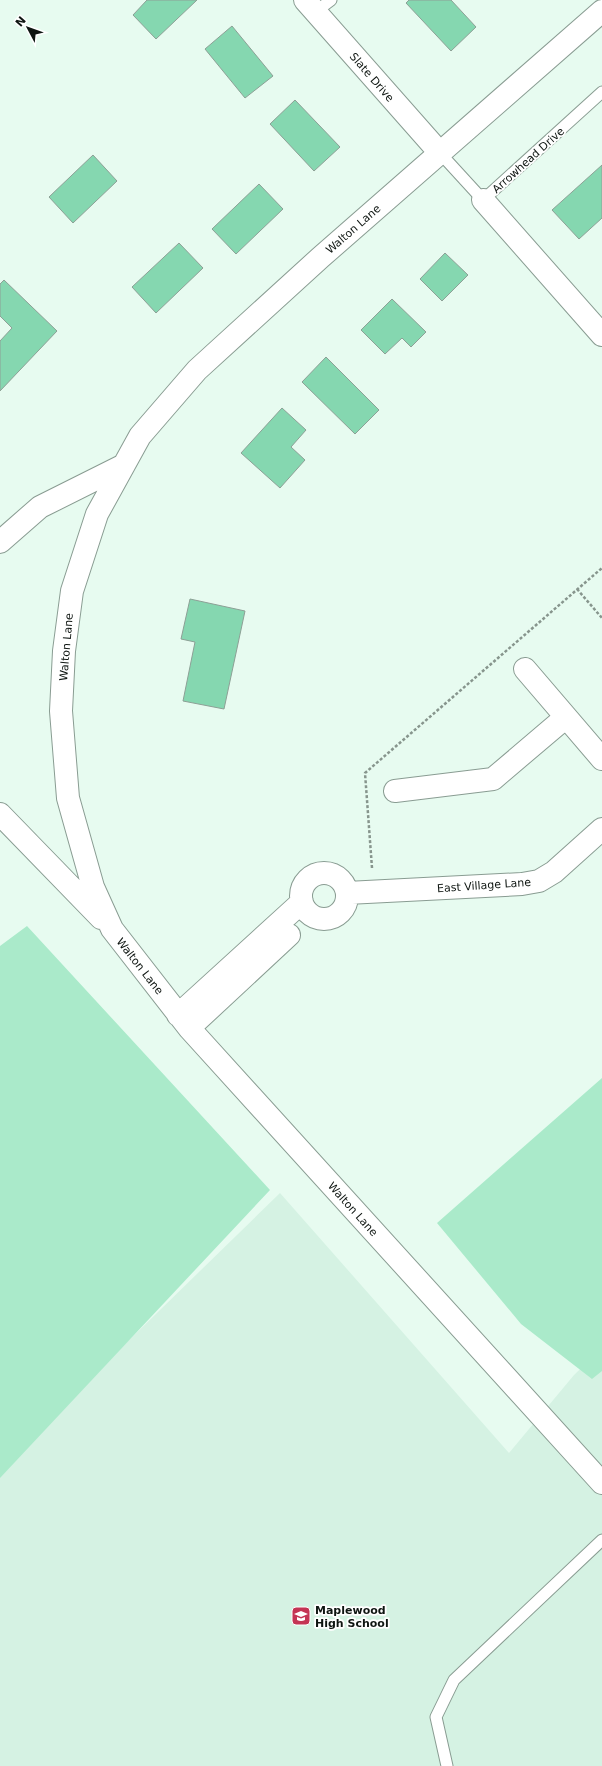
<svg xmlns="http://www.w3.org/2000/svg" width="602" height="1766" viewBox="0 0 602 1766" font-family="'DejaVu Sans',sans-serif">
<rect width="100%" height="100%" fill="#e7fbf0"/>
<!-- built -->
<path fill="#d5f2e3" d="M280,1193l229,260 65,-78 28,-27v418h-602v-300z"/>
<!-- green -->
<path fill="#aaeaca" d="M27,926l243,264 -270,288v-532z
M602,1078v293l-10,8 -71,-55 -84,-101z"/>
<!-- building -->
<path fill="#85d7b0" stroke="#8da096" d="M147,0h50l-41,39 -23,-24z
M409,0h42l25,27 -25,24 -45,-48z
M232,26l41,50 -28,22 -40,-49z
M295,100l45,47 -26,24 -44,-47z
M93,155l24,26 -44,42 -24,-26z
M602,165v53l-23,21 -27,-29z
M259,184l24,25 -47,45 -24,-25z
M179,243l24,25 -47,45 -24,-26z
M445,253l23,22 -26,26 -22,-22z
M4,280l53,51 -57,60v-50l12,-13 -12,-12v-32z
M392,299l34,33 -15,15 -9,-9 -17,16 -24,-24z
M326,357l53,53 -24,24 -53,-52z
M282,408l24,22 -15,17 14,13 -25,28 -39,-35z
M190,599l55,12 -21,98 -41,-8 12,-59 -14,-3z"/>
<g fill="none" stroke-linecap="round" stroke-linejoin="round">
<!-- service casing -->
<g stroke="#899c92" stroke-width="13">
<path id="service" d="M315,12l16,-12
M440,153l43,47 119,-108
M447,1766l-11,-49 18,-37 148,-140"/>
</g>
<!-- minor casing -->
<g stroke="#899c92" stroke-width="24">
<path id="minor" d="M305,0l135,153
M602,11l-281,246 -124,113 -57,66 -43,78 -25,77 -8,60 -3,60 7,87 25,89 19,42 77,99 413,455
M483,200l119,135
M0,542l40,-35 84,-42
M525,669l77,90
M395,791l98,-12 73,-62
M0,814l101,104
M301 896a23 23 0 1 1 46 0a23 23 0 1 1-46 0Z
M347,893l175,-9 17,-3 15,-9 48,-43
M178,1015l124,-113
M189,1028l100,-93"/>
</g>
<!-- path -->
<path stroke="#87958d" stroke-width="2.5" stroke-dasharray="3 2" stroke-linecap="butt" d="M577,589l25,29
M372,868l-7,-95 237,-205"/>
<!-- service -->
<use href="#service" stroke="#fff" stroke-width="11"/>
<!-- minor -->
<use href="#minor" stroke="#fff" stroke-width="22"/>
</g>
<!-- icons -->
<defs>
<g id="school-square" transform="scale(1)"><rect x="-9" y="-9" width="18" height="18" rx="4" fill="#c43454" stroke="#fff"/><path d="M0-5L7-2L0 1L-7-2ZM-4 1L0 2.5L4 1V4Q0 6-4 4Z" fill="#fff"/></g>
</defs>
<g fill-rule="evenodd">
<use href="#school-square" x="301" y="1616"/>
</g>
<g text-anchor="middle" stroke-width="3.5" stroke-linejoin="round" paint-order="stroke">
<!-- street labels -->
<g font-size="11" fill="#0e1511" stroke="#fff">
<text transform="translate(372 77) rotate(49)" y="4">Slate Drive</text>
<text transform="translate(528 160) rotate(-42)" y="4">Arrowhead Drive</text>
<text transform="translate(353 229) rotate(-41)" y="4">Walton Lane</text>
<text transform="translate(66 647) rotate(-85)" y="4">Walton Lane</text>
<text transform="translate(484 885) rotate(-4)" y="4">East Village Lane</text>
<text transform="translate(140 966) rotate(52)" y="4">Walton Lane</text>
<text transform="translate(353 1209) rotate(48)" y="4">Walton Lane</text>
</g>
<!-- poi labels -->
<g font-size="11" font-weight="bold" fill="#0e1511" stroke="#fff" text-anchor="start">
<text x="315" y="1614">Maplewood<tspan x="315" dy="13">High School</tspan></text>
</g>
</g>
<!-- north arrow -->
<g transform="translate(28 28) rotate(311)" stroke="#ffffff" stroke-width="3" paint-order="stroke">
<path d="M0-3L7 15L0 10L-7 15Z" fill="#0e1511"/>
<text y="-6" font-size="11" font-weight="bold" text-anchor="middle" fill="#0e1511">N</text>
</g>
</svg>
